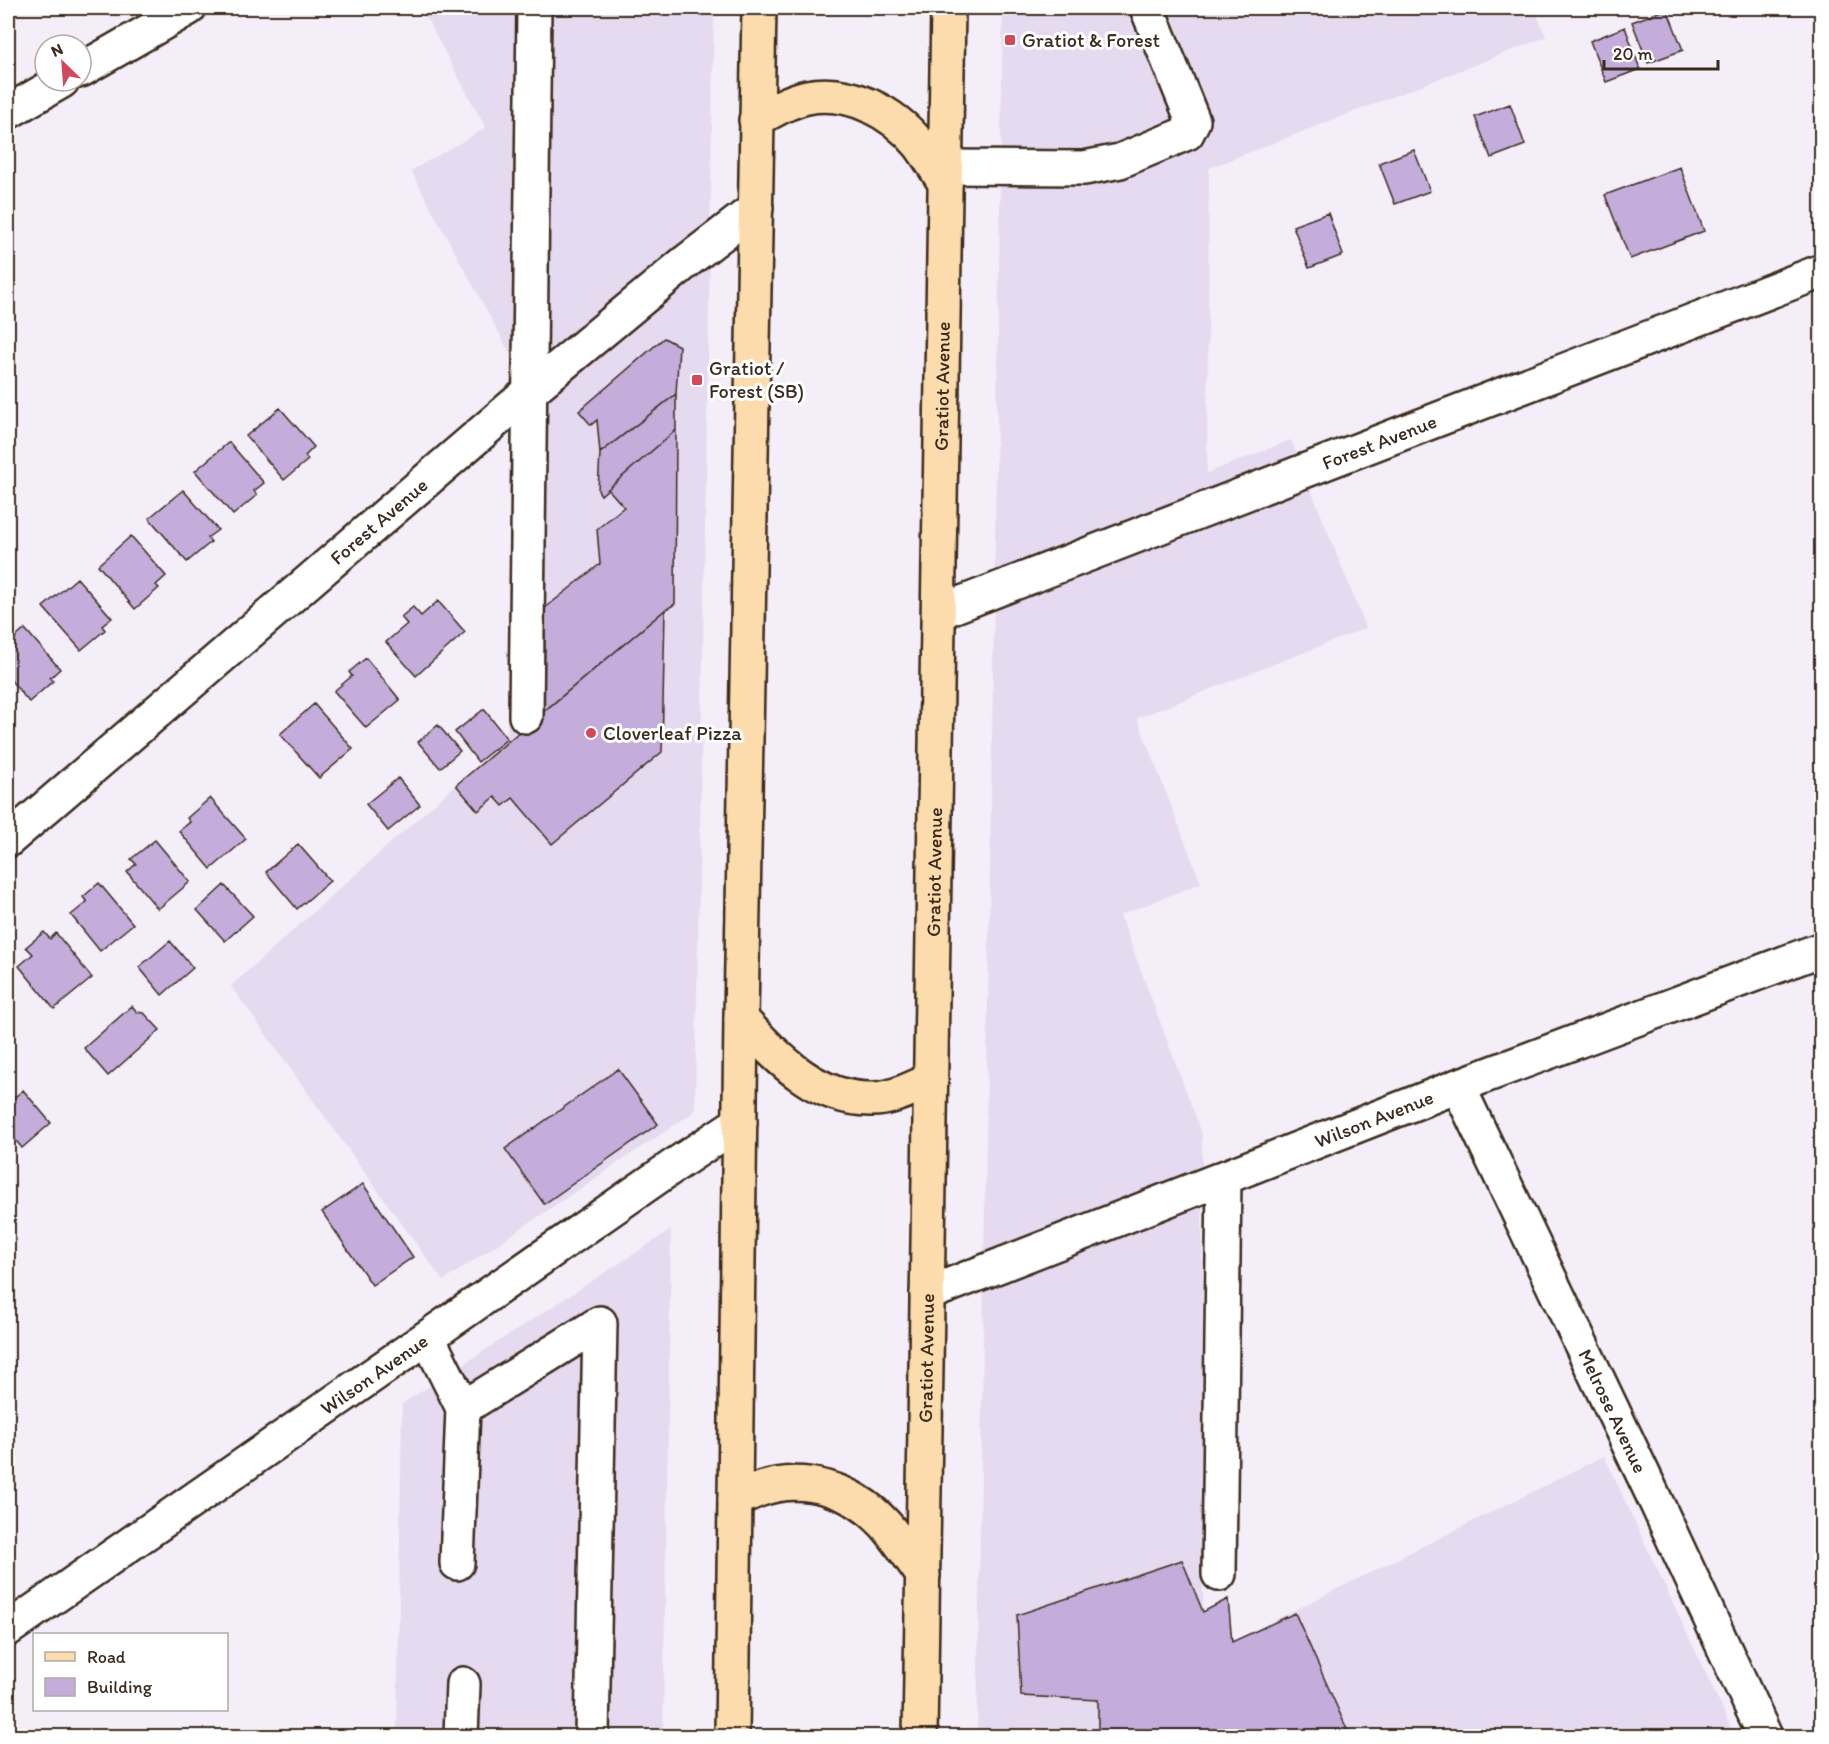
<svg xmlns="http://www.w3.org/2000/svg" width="1829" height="1744" viewBox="0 0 1829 1744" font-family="Itim,sans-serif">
<rect width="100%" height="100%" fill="#f3eef8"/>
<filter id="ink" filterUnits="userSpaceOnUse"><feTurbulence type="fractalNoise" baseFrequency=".0167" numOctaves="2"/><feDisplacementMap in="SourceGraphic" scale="12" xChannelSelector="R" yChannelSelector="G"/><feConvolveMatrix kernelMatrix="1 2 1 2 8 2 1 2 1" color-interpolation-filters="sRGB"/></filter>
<g filter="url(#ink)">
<!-- built -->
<path fill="#e5daef" d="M421,8h293l-19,1103 -252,170 -212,-295 276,-247 6,-380 -102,-188 75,-43z
M1003,8h531l12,29 -337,131 -2,305 84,-33 75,188 -229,90 64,165 -81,32 82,219 1,478 25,-13 5,42 371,-185 131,280h-758z
M671,1230l-8,506h-266l5,-332z"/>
<!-- building -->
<path fill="#c4acdb" stroke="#3b2a1e" stroke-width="1.5" d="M1667,9l16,41 -35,13 -16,-41z
M1625,27l15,42 -34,13 -16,-41z
M1510,104l15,41 -34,13 -16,-41z
M1414,150l16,41 -35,13 -16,-41z
M1680,167l24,64 -74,28 -25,-64z
M1328,213l15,42 -34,13 -16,-42z
M664,338l15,8 -3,48 -76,59 -3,-33 -6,5 -12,-14z
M676,394v36l-75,65 -3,-5 2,-37z
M280,408l34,39 -9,9 3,4 -24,20 -38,-44z
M676,430l-1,174 -10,6 -124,104 -1,-102 60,-48 -3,-35 27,-22 -16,-18z
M229,442l35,41 -10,8 3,4 -24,20 -38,-44z
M183,490l35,40 -11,8 4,4 -24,20 -38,-44z
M131,536l35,40 -10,9 3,3 -24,21 -37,-44z
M77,578l35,40 -10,8 3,4 -24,20 -38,-43z
M438,601l27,31 -49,44 -30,-34 21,-18 -6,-7 12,-10 8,9z
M665,610l-3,142 -110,92 -39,-46 -10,8 -8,-9 -17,14 -22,-26z
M25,629l35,40 -10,9 3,3 -24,21 -21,-25v-33z
M366,658l34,42 -34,28 -32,-37 18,-15 -3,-4z
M314,704l39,45 -34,29 -39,-44z
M484,709l23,30 -29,23 -23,-30z
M438,725l22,26 -20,17 -22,-26z
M398,778l22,27 -32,26 -22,-27z
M210,798l36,41 -35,30 -32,-38 11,-9 -3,-4z
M155,840l35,42 -32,27 -31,-37 9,-8 -5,-5z
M298,844l32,37 -33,28 -31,-37z
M99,883l34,41 -33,27 -29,-36 16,-13 -4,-5z
M224,885l29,31 -28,25 -28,-31z
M44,932l6,7 6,-6 36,45 -38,31 -35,-43 14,-12 -7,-7z
M170,941l23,27 -31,27 -23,-28z
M132,1006l5,6 7,1 16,17 -52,46 -24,-28z
M618,1069l40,55 -114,80 -39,-55z
M23,1090l28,33 -29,25 -14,-17v-28z
M363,1184l50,73 -41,28 -50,-73z
M1182,1560l21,52 25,-13 4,43 63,-29 55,123h-252v-36l-77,-4 -4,-81z"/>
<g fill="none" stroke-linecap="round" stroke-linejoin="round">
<!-- minor casing -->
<g stroke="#3b2a1e" stroke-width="38">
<g id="minor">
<path d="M81,70l108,-62"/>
<path d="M8,112l54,-31"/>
<path d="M945,167l139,1 36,-7 67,-28 6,-12 -46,-113"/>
<path id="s1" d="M939,612l883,-341"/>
<path d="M526,716l8,-708"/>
<path id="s2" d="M8,840l521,-448 158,-131 69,-53"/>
<path id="s3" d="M1458,1086l193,405 114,245"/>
<path id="s4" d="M927,1294l531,-208 364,-137"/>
<path d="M428,1338l35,70"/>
<path d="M457,1563l6,-155 137,-85 -8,413"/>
<path d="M1219,1574l5,-396"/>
<path id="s5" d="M8,1629l664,-462 68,-45"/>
<path d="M461,1736l2,-52"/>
</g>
</g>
<!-- major casing -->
<g stroke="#3b2a1e" stroke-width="38">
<g id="major">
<path d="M756,120c16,-9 33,-19 51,-23 43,-8 86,15 113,48 9,12 17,26 25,38"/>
<path d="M741,1019c35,37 73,80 129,80 21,1 42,-11 61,-19"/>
<path d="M735,1500c9,-4 17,-8 26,-11 43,-15 92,1 123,34 14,15 26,35 39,52"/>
<path d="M732,1736l9,-717 18,-1011"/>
<path id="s6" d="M920,1736l28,-1728"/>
</g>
</g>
<!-- minor -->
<use href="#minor" stroke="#fff" stroke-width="33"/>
<!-- major -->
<use href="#major" stroke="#fcdcac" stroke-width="33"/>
</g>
</g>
<!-- markers -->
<g fill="#d1495b" stroke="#fff" stroke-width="2">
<rect x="1004" y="34" width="12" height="12" rx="3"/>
<rect x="691" y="374" width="12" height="12" rx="3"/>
<circle cx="591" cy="733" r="6"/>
</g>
<g text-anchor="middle" stroke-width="6" stroke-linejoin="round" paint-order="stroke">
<!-- poi labels -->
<g font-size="20" fill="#3b2a1e" stroke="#fff" text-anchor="start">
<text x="1022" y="47">Gratiot &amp; Forest</text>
<text x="709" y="375">Gratiot /<tspan x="709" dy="23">Forest (SB)</tspan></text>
<text x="603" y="740">Cloverleaf Pizza</text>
</g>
<!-- street labels -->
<g font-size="20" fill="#3b2a1e" stroke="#fff">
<text dy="7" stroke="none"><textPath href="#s6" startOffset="1350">Gratiot Avenue</textPath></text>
<text dy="7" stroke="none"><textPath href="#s1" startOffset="472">Forest Avenue</textPath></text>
<text dy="7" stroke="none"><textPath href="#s2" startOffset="489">Forest Avenue</textPath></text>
<text dy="7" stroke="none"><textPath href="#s6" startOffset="864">Gratiot Avenue</textPath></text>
<text dy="7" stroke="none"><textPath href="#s4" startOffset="480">Wilson Avenue</textPath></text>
<text dy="7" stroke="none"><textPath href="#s6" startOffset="378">Gratiot Avenue</textPath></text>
<text dy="7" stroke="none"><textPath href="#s5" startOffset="446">Wilson Avenue</textPath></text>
<text dy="7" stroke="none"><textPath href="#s3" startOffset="360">Melrose Avenue</textPath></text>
</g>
</g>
<!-- margin -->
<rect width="1829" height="1744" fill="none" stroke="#fff" stroke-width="30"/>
<rect x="15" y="15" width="1799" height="1714" fill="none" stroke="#3b2a1e" stroke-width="2" filter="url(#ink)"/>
<!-- legend -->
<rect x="33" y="1633" width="195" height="78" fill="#ffffff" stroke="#b1aaa5" stroke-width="1.5"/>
<rect x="45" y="1652" width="30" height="9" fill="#fcdcac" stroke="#b1aaa5" stroke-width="1.5"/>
<text x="87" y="1663" font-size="18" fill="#3b2a1e">Road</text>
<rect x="45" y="1678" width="30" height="18" fill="#c4acdb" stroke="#b1aaa5" stroke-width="1.5"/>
<text x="87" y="1693" font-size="18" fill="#3b2a1e">Building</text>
<!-- north arrow -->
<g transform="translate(63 63) rotate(335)"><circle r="28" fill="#ffffff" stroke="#b1aaa5" stroke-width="1.5"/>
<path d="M0-4.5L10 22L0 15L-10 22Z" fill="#d1495b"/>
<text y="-9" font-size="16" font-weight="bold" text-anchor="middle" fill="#3b2a1e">N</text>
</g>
<!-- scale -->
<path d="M1604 60v9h114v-9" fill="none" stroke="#3b2a1e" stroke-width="3"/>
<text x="1613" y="60" font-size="18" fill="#3b2a1e" stroke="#ffffff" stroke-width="4.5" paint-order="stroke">20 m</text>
</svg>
